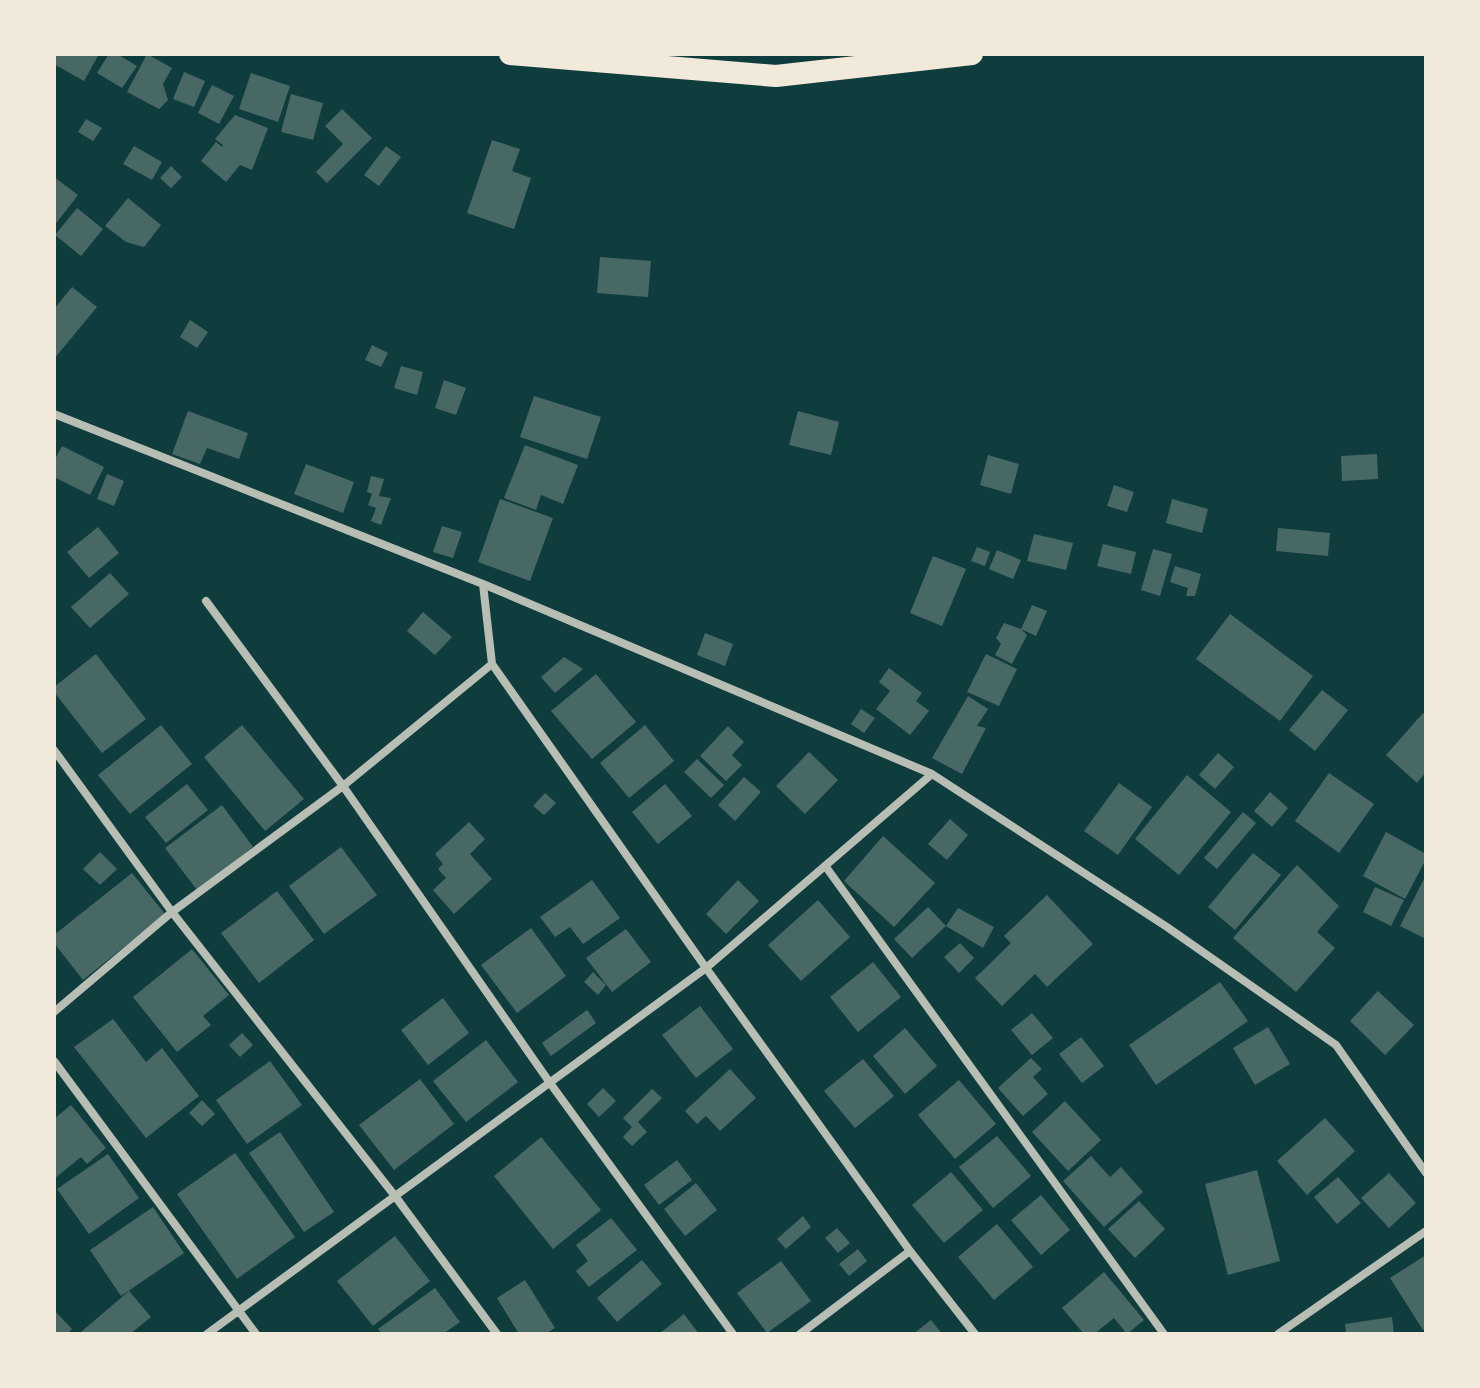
<svg xmlns="http://www.w3.org/2000/svg" width="1480" height="1388" viewBox="0 0 1480 1388" font-family="'Varela Round',sans-serif">
<rect width="100%" height="100%" fill="#0f3d3e"/>
<!-- building -->
<path fill="#486865" d="M57,54h42l-15,27 -30,-17z
M109,54h8l20,12 -15,22 -25,-15z
M147,54l25,14 -9,16 5,16 -9,9 -32,-17z
M184,72l21,9 -11,26 -21,-8z
M251,73l39,13 -12,36 -39,-13z
M212,85l22,11 -15,28 -21,-11z
M291,94l32,9 -10,37 -32,-8z
M342,109l30,29 -45,45 -11,-11 27,-28 -18,-18z
M235,115l33,13 -16,42 -12,-5 -14,17 -25,-21 15,-19 6,5 1,-2 -8,-6z
M86,119l16,9 -9,13 -15,-9z
M492,140l28,9 -8,22 19,7 -17,51 -47,-16z
M134,146l28,16 -10,18 -29,-16z
M386,146l15,11 -22,29 -15,-11z
M171,166l11,11 -11,11 -11,-10z
M54,177l24,18 -24,31z
M128,198l33,27 -17,22 -18,-5 -21,-16z
M77,208l26,21 -22,27 -26,-21z
M600,257l51,4 -3,36 -51,-4z
M72,287l25,20 -43,52v-50z
M190,320l18,12 -11,16 -17,-11z
M372,345l16,8 -7,14 -16,-7z
M401,366l22,6 -6,23 -23,-7z
M444,380l22,8 -10,27 -21,-7z
M534,396l67,21 -14,42 -67,-22z
M188,411l60,22 -9,26 -32,-11 -7,16 -28,-10z
M798,411l41,11 -8,33 -42,-10z
M525,445l53,20 -15,39 -22,-9 -5,15 -32,-12z
M62,446l42,21 -14,28 -36,-18v-16z
M1377,454l1,25 -36,2 -1,-25z
M988,455l31,9 -8,30 -31,-9z
M306,464l48,18 -11,31 -49,-19z
M107,474l17,7 -10,25 -17,-7z
M371,476l13,3 -5,17 12,2 -10,27 -10,-4 5,-13 -8,-3 4,-11 -5,-2z
M1114,485l20,7 -7,20 -20,-6z
M500,499l53,19 -23,63 -52,-19z
M1172,499l36,10 -6,24 -36,-10z
M442,526l20,6 -9,26 -20,-6z
M98,527l21,26 -30,25 -22,-26z
M1278,528l52,5 -2,23 -52,-5z
M1034,534l39,9 -7,27 -39,-9z
M1103,544l33,8 -5,22 -34,-8z
M977,547l13,5 -5,14 -14,-5z
M1153,549l19,5 -12,42 -19,-6z
M997,550l24,10 -8,19 -24,-10z
M933,556l33,13 -24,57 -32,-13z
M1175,566l26,8 -6,22h-9l2,-8 -18,-6z
M110,573l19,21 -39,34 -19,-21z
M1032,605l15,6 -11,25 -15,-7z
M423,612l29,25 -17,18 -28,-24z
M1230,614l83,62 -33,45 -84,-62z
M1004,623l17,6 6,6 -15,29 -17,-9 6,-11 -5,-6z
M705,633l28,11 -8,22 -28,-11z
M96,654l50,65 -44,34 -48,-61v-5z
M986,654l31,15 -18,37 -32,-14z
M564,657l19,12 -28,24 -14,-16z
M889,668l33,25 -6,8 13,10 -19,24 -34,-26 14,-18 -11,-9z
M596,674l40,48 -44,37 -41,-48z
M1322,690l26,20 -33,41 -26,-21z
M968,696l20,13 -11,17 9,2 -24,46 -30,-16z
M861,709l14,9 -11,15 -13,-9z
M1423,713l3,2v57l-9,11 -31,-28z
M161,725l31,39 -62,50 -32,-39z
M242,725l62,74 -39,32 -61,-74z
M645,725l29,36 -45,37 -29,-35z
M728,726l16,16 -12,13 10,10 -16,16 -26,-25z
M809,752l29,28 -33,34 -29,-28z
M1218,753l16,14 -19,22 -16,-14z
M697,759l27,26 -13,13 -27,-26z
M1329,773l45,31 -35,49 -44,-32z
M1187,775l44,37 -52,63 -44,-36z
M744,777l17,15 -26,29 -17,-16z
M1119,783l33,24 -34,48 -34,-24z
M187,784l21,26 -42,33 -21,-26z
M665,784l27,32 -34,28 -26,-32z
M1270,792l18,16 -16,19 -18,-16z
M545,793l11,10 -12,12 -11,-9z
M222,805l31,42 -56,43 -32,-42z
M1243,812l13,11 -39,46 -13,-11z
M950,819l18,16 -21,25 -19,-16z
M469,822l16,17 -15,15 22,25 -38,35 -21,-24 13,-12 -8,-9 5,-5 -8,-10z
M1386,832l40,22v5l-21,40 -42,-23z
M883,836l52,47 -41,44 -50,-46z
M341,847l36,48 -53,39 -35,-48z
M100,852l17,17 -17,16 -17,-16z
M1253,853l28,22 -46,55 -27,-23z
M1297,865l42,41 -22,26 18,16 -39,44 -63,-54z
M132,873l33,41 -82,66 -29,-37v-8z
M1426,875v64l-26,-13z
M592,880l28,38 -37,26 -13,-17 -15,10 -15,-20z
M738,880l21,21 -33,33 -20,-20z
M1375,887l29,13 -13,26 -28,-14z
M277,891l37,49 -55,43 -38,-50z
M1047,895l46,49 -46,43 -12,-13 -33,32 -27,-28 36,-35 -7,-7z
M818,900l32,37 -49,44 -33,-36z
M928,907l18,19 -34,32 -18,-19z
M958,908l36,19 -11,21 -37,-22z
M531,928l35,48 -49,37 -36,-48z
M626,929l25,33 -39,30 -26,-34z
M960,943l14,15 -15,15 -15,-16z
M192,949l37,46 -26,21 8,9 -34,27 -44,-55z
M873,962l28,35 -43,35 -28,-35z
M593,972l13,13 -8,10 -14,-13z
M1220,982l28,39 -92,64 -27,-40z
M1378,991l36,34 -29,30 -35,-34z
M443,998l26,35 -41,32 -27,-35z
M700,1006l33,43 -37,29 -34,-43z
M587,1010l9,13 -45,33 -9,-13z
M1032,1013l21,25 -21,17 -21,-25z
M113,1019l33,43 16,-14 37,48 -53,42 -72,-91z
M1268,1027l22,37 -35,21 -22,-37z
M905,1028l32,38 -32,28 -32,-38z
M242,1033l11,12 -13,12 -11,-12z
M1081,1037l23,29 -22,17 -23,-29z
M486,1040l32,42 -52,40 -33,-41z
M1031,1058l11,11 -9,8 15,17 -25,22 -25,-28z
M863,1059l31,37 -39,32 -31,-37z
M270,1061l32,44 -55,39 -31,-44z
M730,1069l26,29 -36,33 -14,-15 -9,8 -12,-13z
M420,1079l34,45 -60,46 -35,-45z
M959,1080l37,44 -41,35 -37,-44z
M603,1088l13,13 -17,16 -12,-13z
M652,1089l10,9 -24,24 9,10 -15,14 -9,-9 9,-10 -9,-9z
M202,1100l13,14 -13,12 -13,-13z
M1065,1101l36,39 -33,31 -36,-39z
M71,1105l35,43 -19,16 -6,-7 -27,22v-60z
M1325,1118l30,33 -48,44 -30,-34z
M280,1132l54,80 -30,20 -55,-79z
M997,1136l34,40 -38,32 -34,-41z
M541,1137l60,73 -48,39 -59,-73z
M235,1153l60,84 -58,42 -60,-85z
M108,1154l31,44 -50,36 -32,-45z
M1091,1156l19,21 11,-10 22,25 -39,35 -41,-46z
M677,1160l15,20 -33,25 -15,-20z
M1257,1170l23,91 -52,14 -23,-91z
M951,1172l32,38 -39,33 -32,-38z
M1389,1173l27,30 -27,25 -28,-30z
M1338,1177l23,26 -24,21 -23,-27z
M696,1183l21,27 -32,26 -21,-27z
M1041,1195l29,35 -29,25 -30,-35z
M1139,1201l26,28 -30,29 -27,-29z
M153,1207l31,46 -63,43 -31,-46z
M803,1216l8,11 -25,22 -9,-10z
M611,1218l26,32 -48,37 -13,-16 12,-10 -12,-16z
M997,1224l36,43 -39,33 -36,-43z
M837,1228l13,15 -12,10 -13,-15z
M395,1236l35,45 -57,45 -36,-45z
M858,1249l9,12 -18,15 -10,-12z
M1426,1255v73l-3,2 -33,-52z
M642,1260l20,24 -45,38 -20,-24z
M781,1261l30,40 -44,32 -30,-40z
M1104,1272l40,48 -17,14 -13,-16 -20,16h-10l-22,-26z
M525,1280l30,48 -10,6h-26l-22,-36z
M435,1288l25,34 -17,12h-61l-4,-5z
M129,1291l22,26 -21,17h-48l-1,-2z
M54,1310l18,19 -5,5h-13z
M684,1314l15,20h-40z
M1392,1317l2,17h-48l-1,-10z
M931,1320l11,14h-29z"/>
<g fill="none" stroke-linecap="round" stroke-linejoin="round">
<!-- minor -->
<path stroke="#b8beb3" stroke-width="8" d="M54,414l429,170 449,190 235,153 169,118 90,128
M483,584l9,80 214,304 204,283 65,83
M206,601l137,185 207,297 183,251
M54,750l118,162 223,284 102,138
M826,867l338,467
M54,1012l118,-100 171,-126 149,-122
M54,1061l202,273
M207,1334l499,-366 226,-194
M800,1334l110,-83
M1278,1334l148,-103"/>
<!-- trunk -->
<path stroke="#f1e9da" stroke-width="22" d="M510,54l266,22 196,-22"/>
</g>
<!-- border -->
<rect width="1480" height="1388" fill="none" stroke="#f1e9da" stroke-width="112"/>
</svg>
